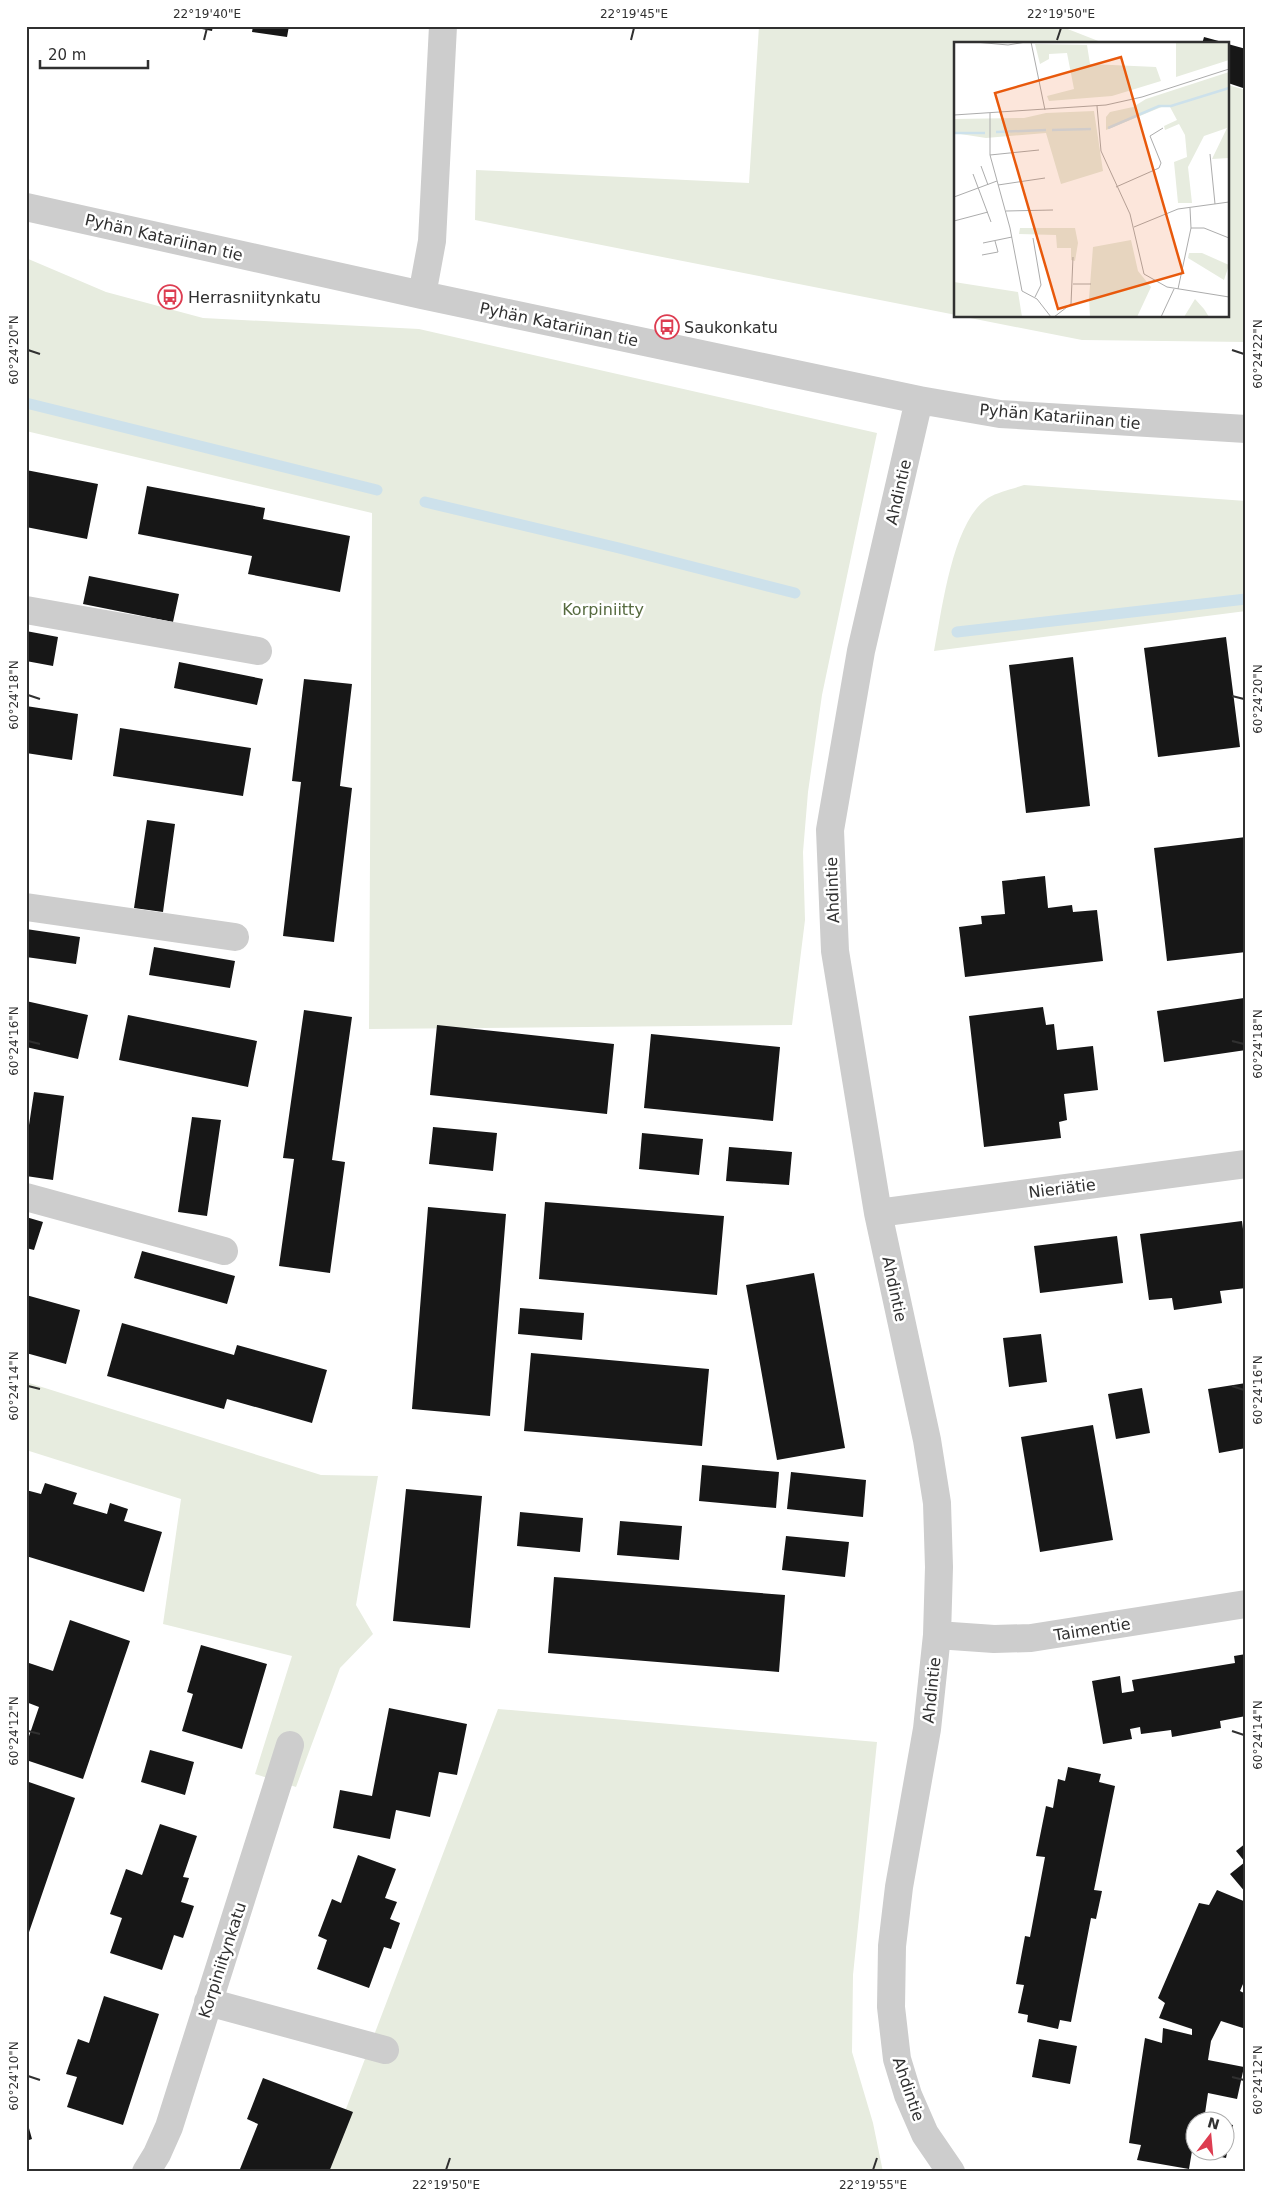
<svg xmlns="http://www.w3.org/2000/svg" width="1272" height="2198" viewBox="0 0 1272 2198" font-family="'DejaVu Sans',sans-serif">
<rect width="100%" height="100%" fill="#fff"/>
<!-- green -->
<path fill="#e7ecdf" d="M759,26h301l46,18h-150v271l-481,-95 1,-50 273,13z
M1228,85l18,5v252l-164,-2 -122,-24h268z
M26,258l80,34 97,26 216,11 458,104 -55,262 -14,97 -5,60 2,68 -13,105 -423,4 3,-516 -346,-82z
M1024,485l222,16v110l-312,40c8,-40 18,-130 54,-153 10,-6 25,-9 36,-13z
M26,1382l295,93 57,1 -22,129 17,29 -33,34 -44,119 -41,-13 37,-118 -129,-32 18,-125 -155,-49z
M498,1709l379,33 -24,233 -1,77 21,71 10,49h-561z"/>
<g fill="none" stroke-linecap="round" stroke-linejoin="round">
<!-- stream -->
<path stroke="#cde1eb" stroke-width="11" d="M26,403l351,87
M425,502l194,46 176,45
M957,632l289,-33"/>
</g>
<!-- building -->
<path fill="#171717" d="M187,26h26l-1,5z
M253,26h36l-2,11 -35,-5z
M1204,37l22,6v1h-24z
M1228,44l18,5v40l-18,-6z
M26,470l72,14 -11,55 -61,-12z
M147,486l118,22 -2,11 87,17 -10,56 -92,-18 4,-18 -114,-22z
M89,576l90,18 -6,28 -90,-18z
M26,631l32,6 -5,29 -27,-5z
M1226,637l14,110 -82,10 -14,-109z
M1073,657l17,149 -64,7 -17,-148z
M179,662l84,17 -6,26 -83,-17z
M304,679l48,5 -12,102 12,2 -18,154 -51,-6 18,-154 -9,-1z
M26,706l52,8 -6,46 -46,-7z
M120,728l131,20 -8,48 -130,-20z
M147,820l28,4 -12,88 -29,-4z
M1246,837v115l-79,9 -13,-113z
M1045,876l3,32 24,-3 1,7 24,-2 6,51 -138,16 -6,-50 23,-3 -1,-8 24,-2 -3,-33z
M26,929l54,8 -4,27 -50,-7z
M154,947l81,14 -5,27 -81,-13z
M1244,998l2,52 -82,12 -7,-51z
M26,1001l62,14 -10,44 -52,-12z
M1043,1007l3,18 8,-1 3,26 36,-4 5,44 -34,4 3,26 -8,2 2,16 -77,9 -15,-131z
M304,1010l48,7 -20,143 13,2 -15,111 -51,-7 15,-107 -11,-1z
M128,1015l129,26 -9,46 -129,-27z
M437,1025l177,19 -7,70 -177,-19z
M651,1034l129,13 -7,74 -129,-13z
M34,1092l30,4 -11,84 -27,-4v-31z
M192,1117l29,3 -14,96 -29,-4z
M433,1127l64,6 -4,38 -64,-7z
M642,1133l61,6 -4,36 -60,-6z
M729,1147l63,5 -3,33 -63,-4z
M545,1202l179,14 -7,79 -178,-16z
M428,1207l78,7 -16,202 -78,-7z
M26,1217l17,5 -9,28 -8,-2z
M1242,1221l1,8h3v59l-26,3 2,12 -48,7 -2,-12 -23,2 -9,-66z
M1117,1236l6,47 -83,10 -6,-47z
M142,1251l93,25 -8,28 -93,-26z
M814,1273l31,175 -68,12 -31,-175z
M26,1295l54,15 -14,54 -40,-11z
M520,1308l64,5 -2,27 -64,-6z
M122,1323l112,32 3,-10 90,25 -15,53 -85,-24 -3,10 -117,-33z
M1041,1334l6,48 -38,5 -6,-49z
M531,1353l178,16 -7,77 -178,-15z
M1246,1383v65l-27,5 -11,-64z
M1142,1388l8,45 -34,6 -8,-45z
M1093,1425l20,115 -73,12 -19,-115z
M702,1465l77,7 -3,36 -77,-7z
M791,1472l75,8 -3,37 -76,-8z
M45,1483l32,10 -4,11 34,10 3,-11 18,6 -4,12 38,11 -18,60 -118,-36v-66l15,4z
M406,1489l76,7 -12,132 -77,-7z
M520,1512l63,6 -3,34 -63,-6z
M620,1521l62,5 -3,34 -62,-5z
M786,1536l63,6 -4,35 -63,-7z
M554,1577l231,18 -6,77 -231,-19z
M70,1620l60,21 -47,138 -57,-19v-15l13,-38 -13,-5v-40l27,9z
M201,1645l66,19 -25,85 -60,-18 11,-37 -6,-2z
M1246,1654v62l-26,5 1,7 -49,9 -1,-7 -30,4 -1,-7 -10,2 2,10 -29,5 -11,-63 28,-5 2,17 12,-2 -2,-11 103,-17 -1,-7z
M389,1708l78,16 -10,51 -18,-3 -9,45 -34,-7 -6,29 -57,-11 7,-38 32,6z
M150,1750l44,12 -9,33 -44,-13z
M1068,1767l33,7 -2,8 16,4 -21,104 8,1 -6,28 -5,-1 -20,104 -11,-2 -2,9 -31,-7 1,-7 -10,-2 6,-28 -8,-1 9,-48 5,1 15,-80 -9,-1 10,-50 7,2 5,-29 7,2z
M26,1781l49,17 -48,140h-1z
M160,1824l37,12 -14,41 6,1 -8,24 13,4 -11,32 -9,-3 -12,35 -52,-17 12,-35 -12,-4 16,-45 16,6z
M1246,1843v50l-16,-19 15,-12 -9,-11z
M358,1855l38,14 -11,29 12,4 -7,17 10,4 -9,26 -7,-2 -15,41 -52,-19 10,-29 -9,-4 14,-37 9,4z
M1217,1890l29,12v75l-6,14 6,3v35l-25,-8 -10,20 -3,19 36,7 -7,32 -29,-6 -4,27h-10v30h30v-27l9,2 -7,33 -34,-7 -3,18 -52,-9 4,-15 -12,-2 16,-105 17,5 1,-15 29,7v-6l-33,-11 6,-15 -7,-5 41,-95 10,2z
M104,1996l55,18 -36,111 -56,-18 10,-30 -11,-3 12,-35 11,4z
M1039,2039l38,7 -7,38 -38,-7z
M263,2078l90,34 -24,60h-83l-6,-3 18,-45 -11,-5z
M27,2121l5,18 -6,2v-19z"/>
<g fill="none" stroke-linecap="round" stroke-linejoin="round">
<!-- minor -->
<path stroke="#cdcdcd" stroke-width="28" d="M26,207l396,88 497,105 81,14 246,15
M422,295l10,-54 11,-215
M919,400l-58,251 -31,179 5,121 43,262 49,227 10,63 2,64 -2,68 -10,94 -28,158 -7,59 -1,61 6,52 11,36 17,39 26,38
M26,610l232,41
M26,907l209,30
M26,1197l198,54
M878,1213l368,-49
M937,1635l57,4 37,-1 215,-34
M208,2002l177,48
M146,2172l11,-18 12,-27 121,-382"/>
</g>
<!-- ticks -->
<path fill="none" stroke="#303030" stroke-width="2" d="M204,40l3,-12M631,40l3,-12M1057,40l4,-12M28,350l12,4M1232,350l12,4M28,695l12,4M1232,696l12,3M28,1041l12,3M1232,1041l12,3M28,1386l12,3M1232,1386l12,4M28,1731l12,3M1232,1731l12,4M28,2076l12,4M1232,2077l12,3M446,2170l4,-12M873,2170l4,-12"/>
<!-- icons -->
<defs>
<g id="bus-ring" transform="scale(1.25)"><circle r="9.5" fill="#fff" stroke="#dd3d51" stroke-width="1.5"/><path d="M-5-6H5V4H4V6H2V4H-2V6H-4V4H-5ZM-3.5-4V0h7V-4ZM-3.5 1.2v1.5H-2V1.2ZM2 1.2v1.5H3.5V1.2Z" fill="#dd3d51"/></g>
</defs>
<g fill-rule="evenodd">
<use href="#bus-ring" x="170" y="297"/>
<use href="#bus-ring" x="667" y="327"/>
</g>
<g text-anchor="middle" stroke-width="5" stroke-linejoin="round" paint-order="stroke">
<!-- street labels -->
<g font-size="16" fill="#303030" stroke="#fff">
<text transform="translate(164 237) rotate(13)" y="6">Pyhän Katariinan tie</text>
<text transform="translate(559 324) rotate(12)" y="6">Pyhän Katariinan tie</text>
<text transform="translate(1060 416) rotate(5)" y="6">Pyhän Katariinan tie</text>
<text transform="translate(898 492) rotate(-77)" y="6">Ahdintie</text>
<text transform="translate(832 890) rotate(-92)" y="6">Ahdintie</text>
<text transform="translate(1062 1188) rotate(-7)" y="6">Nieriätie</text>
<text transform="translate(895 1289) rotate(78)" y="6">Ahdintie</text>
<text transform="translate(1092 1629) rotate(-9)" y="6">Taimentie</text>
<text transform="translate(931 1690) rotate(-84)" y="6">Ahdintie</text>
<text transform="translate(222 1960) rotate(-72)" y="6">Korpiniitynkatu</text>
<text transform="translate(909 2089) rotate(71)" y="6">Ahdintie</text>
</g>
<!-- poi labels -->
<g font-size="16" fill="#303030" stroke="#fff" text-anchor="start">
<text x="188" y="303">Herrasniitynkatu</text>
<text x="684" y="333">Saukonkatu</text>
</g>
<!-- park labels -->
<g font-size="16" fill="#566a3f" stroke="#fff">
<text x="603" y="615">Korpiniitty</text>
</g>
</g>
<!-- overview -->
<g transform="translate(954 42)">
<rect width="275" height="275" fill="#fff"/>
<path d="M222,0h53v18l-53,17zM81,2l52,1 3,19 66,3 5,14 -49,15 -63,5 -2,-5 27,-7 -7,-36 -18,1v5l-9,5zM275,30v86l-17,1 15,-31 -23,8 -16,31 4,36h-14l-4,-41 13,-5 -2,-22 -6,-11 -14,6 -1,-4 13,-6 -7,-13 -6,-1 -58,24v-13l4,-5 23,-5 13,-8zM140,69l9,60 -42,13 -15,-51 -60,5 -32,-5v-14l70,-1 22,-5zM66,186h55l3,15 -3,18 -4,-1v-12h-14l-1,-13 -37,-1zM177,198l7,31 13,16 -14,30h-47l-1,-19 4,-51zM235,211h13l27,12 -5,15 -36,-22zM0,240l64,10 4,25h-68zM241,257l9,10 5,8h-25z" fill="#e7ecdf"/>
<path fill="none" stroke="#cde1eb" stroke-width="2.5" d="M154,86l51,-22h12l58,-18M98,88l39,-1M42,90l50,-2M0,91h31"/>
<path fill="none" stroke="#acacac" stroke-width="1" d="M21,0l33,3 18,-3M77,0l14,68M111,0h59M143,64l4,45 29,63 14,60 23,13 62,10M36,71v42l20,73 12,63 15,8 14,18M0,73l152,-10 36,-8 87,-28M256,112l5,50M36,113l49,-5M27,124l7,19M19,132l18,48M44,143l47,-7M162,145l43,-19 2,-5 -11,-27 13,-8M0,155l43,-16M52,169l47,-1M0,179l34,-9M180,185l44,-18 51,-7M237,186h13l25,10M79,196l8,47 -6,12M29,201l29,-6M28,213l16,-3 -3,-11M119,242h18M224,247l13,-61 -1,-20M100,275l17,-13 2,-47M207,275l13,-28"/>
<path fill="#e8590c" fill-opacity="0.15" stroke="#e8590c" stroke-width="2.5" d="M167,15l62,216 -125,36 -63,-216z"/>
<rect width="275" height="275" fill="none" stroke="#303030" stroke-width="2.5"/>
</g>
<!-- border -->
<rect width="1272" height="2198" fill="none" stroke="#ffffff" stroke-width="55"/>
<!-- north arrow -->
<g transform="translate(1210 2136) rotate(16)"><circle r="24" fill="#ffffff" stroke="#acacac"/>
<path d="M0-4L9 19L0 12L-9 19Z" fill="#dd3d51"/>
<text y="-8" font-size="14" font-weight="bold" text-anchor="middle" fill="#303030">N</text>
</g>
<!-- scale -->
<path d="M40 60v8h108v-8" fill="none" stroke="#303030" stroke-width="2.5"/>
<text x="48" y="60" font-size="15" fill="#303030" stroke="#ffffff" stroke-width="4" paint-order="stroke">20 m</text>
<rect x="28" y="28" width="1216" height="2142" fill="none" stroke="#303030" stroke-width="2"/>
<g font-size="12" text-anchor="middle" fill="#303030">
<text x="207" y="18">22°19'40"E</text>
<text x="634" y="18">22°19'45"E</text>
<text x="1061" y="18">22°19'50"E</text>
<text transform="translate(14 350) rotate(-90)" y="4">60°24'20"N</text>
<text transform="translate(1258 354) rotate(-90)" y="4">60°24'22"N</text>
<text transform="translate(14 695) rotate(-90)" y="4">60°24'18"N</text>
<text transform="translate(1258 699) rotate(-90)" y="4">60°24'20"N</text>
<text transform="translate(14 1041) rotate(-90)" y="4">60°24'16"N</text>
<text transform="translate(1258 1044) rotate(-90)" y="4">60°24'18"N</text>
<text transform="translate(14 1386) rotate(-90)" y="4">60°24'14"N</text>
<text transform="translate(1258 1390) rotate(-90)" y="4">60°24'16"N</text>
<text transform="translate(14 1731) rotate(-90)" y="4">60°24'12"N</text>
<text transform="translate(1258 1735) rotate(-90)" y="4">60°24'14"N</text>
<text transform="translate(14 2076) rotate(-90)" y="4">60°24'10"N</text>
<text transform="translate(1258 2080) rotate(-90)" y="4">60°24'12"N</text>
<text x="446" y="2189">22°19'50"E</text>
<text x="873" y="2189">22°19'55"E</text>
</g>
</svg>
